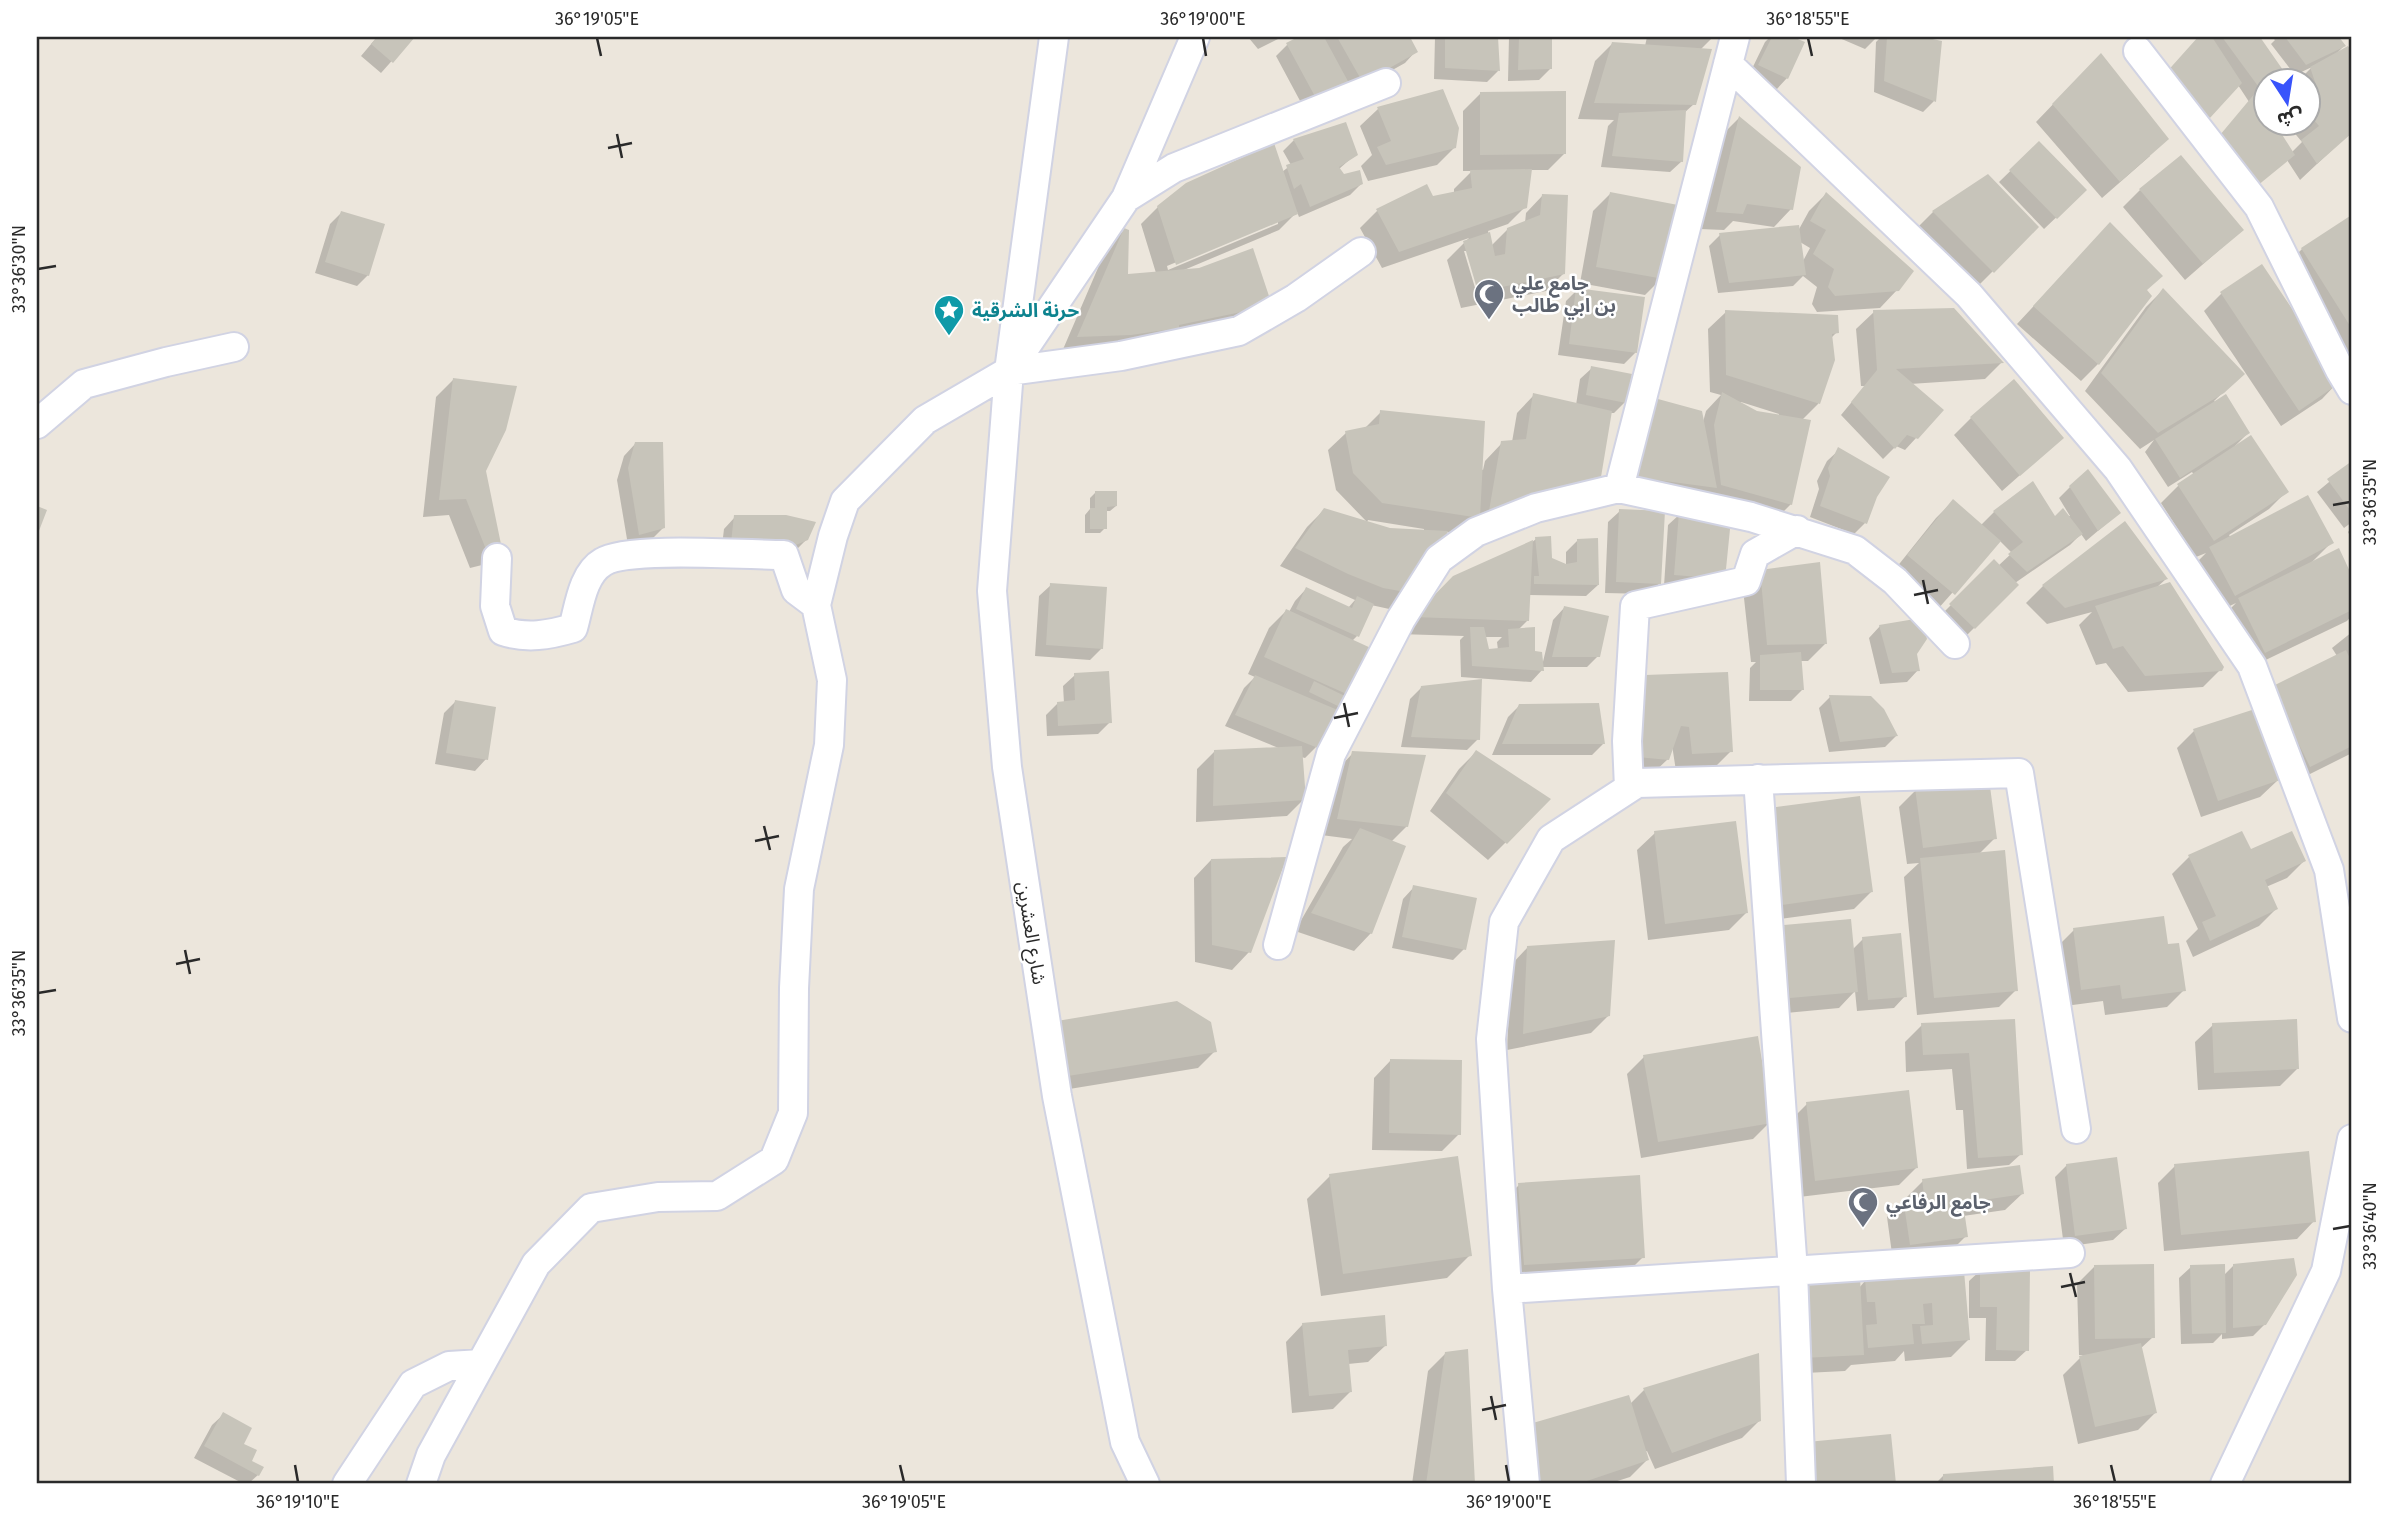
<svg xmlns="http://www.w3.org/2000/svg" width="2389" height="1521" viewBox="0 0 2389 1521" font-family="'Fira Sans','Noto Sans Arabic',sans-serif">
<rect width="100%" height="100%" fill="#ece6dc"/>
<!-- shadow -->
<path fill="#0003" fill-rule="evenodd" d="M377,37h36l-32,36 -20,-17z
M1248,37h34l-24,12z
M1302,37h20l1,3 3,-3h82l8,14 -11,12 -54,30 -45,19 -30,-56 11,-11z
M1435,37h61l2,34 -11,11 -53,-3z
M1509,37h41l1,31 -12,12 -31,1z
M1647,37h66l-13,13 -6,54 -10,9 -2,48 -12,11 -69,-5 7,-41 6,-6 -36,-1 17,-58 17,-17 33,2z
M1770,37h19l14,6 -16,35 -11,12 -28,-13 17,-35z
M1837,37h40l-12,12z
M1881,37h34l25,5 -6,59 -11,11 -49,-20 2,-50z
M2200,37h58l30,43h-22v27l-2,1 2,5v9l25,31 11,-11 -10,-12 7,-8h9v-42h-9l13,-13 -17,8 -24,-31 4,-4 -3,-3h65l7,9 -8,8 11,-5 5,5v77l-52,49 -62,-95 -41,44 -43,-42z
M2084,72l66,84 -48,42 -66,-76z
M1442,91l12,57 -17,17 -69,16 -7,-15 11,-11 -12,-29 18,-17z
M1480,94l85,59 -17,17h-18l-5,37 -17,17 -20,7 3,15 17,-17 17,-6 1,-10 17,-18 20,79 -17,17 -85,17 -14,-48 22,-22 -87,30 -22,-40 17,-17 77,-18v-4l18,-18h-9v-60zM1464,251h4l14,49 -3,1z
M1739,118l52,91 -17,18 -41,-6 -9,9 -24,-1 22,-94z
M1294,140l62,14 -17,15 4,7 18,8 -11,11 -51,22 -2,-5 -18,18 -95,40 85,31 -17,17 -191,36 46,-107 17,-17 2,46 30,-3 -15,-49 17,-17 124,-35 9,-7 -8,-14zM1278,220v4l-110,46 -1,-4z
M2039,143l46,47 -41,39 -45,-47z
M1988,177l49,50 -62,62 -59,-60 17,-17z
M2140,190l102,40 -57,50 -62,-73z
M1610,194l52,84 -17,17 -65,-12 13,-72z
M1826,194l71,96 -17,18 -63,4 -5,-8 5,-17 -14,-11 -10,10 -75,7 -9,-47 11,-11 78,-4 11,-20zM1800,242l10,6 -7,13z
M341,213l27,62 -11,11 -42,-13 15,-49z
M2349,219l3,4v150l-67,-107 17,-17z
M2093,242l57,54 -52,68 -17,17 -64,-57z
M2262,266l77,115 -17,18 -41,27 -77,-115 17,-17z
M1577,290l59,62 -12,12 -66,-9 8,-54z
M2163,290l79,84 -28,27 34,32 -13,13 51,46 -17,17 -40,26 2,3 101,4 -22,22 28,-13 14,29v35l-5,6 -100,48 -25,-52 14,-14 -19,9 -24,-46 13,-13 -10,4 -35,-54 17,-17 16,-11 -2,-3 -24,15 -23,-35 9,-12 -14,9 -55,-58 61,-84z
M1726,312l111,20 -6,6 2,22 -15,44 -16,16 -11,84 -17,17 -155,-27 12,-79 72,7 3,-11 15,-16 -11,-3 -2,-63zM1741,402l38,12v2l-22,-4 -17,-9z
M1874,312l127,51 -16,16 -75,5 6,54 -11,12 -9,-4 -13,13 -42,-44 24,-29h-4l-5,-57z
M1592,368l33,34 -11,11h-4l-13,76 -136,45 -15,-2 -43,80 -32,-7 -14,31 -5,5 -2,54 -34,52 -11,11 -4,-1 3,42 -17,17 -91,6 1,-53 17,-17 67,-3 -56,-23 19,-38 11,-11 -7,-3 21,-46 17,-17 3,1 6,-11 11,-12 42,19 7,-8 -75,-34 27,-39 17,-17 66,19 34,3v-3l-56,-9 -1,2 -31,-32 -8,-40 18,-17 18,-4 17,-17 102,58 2,-9 17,-18 10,-1 5,-29 17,-18 42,10 4,-26z
M453,380l47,168 -18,17 -12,3 -21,-53 -26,2 13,-120z
M1971,418l91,20 -60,53 -48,-56z
M635,444l29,83 -12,12 -24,6 -11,-65 7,-24z
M1839,450l36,46 -10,27 -11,11 -44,-17 9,-28 -2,-8 10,-20z
M2352,463v59l-8,6 -27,-36z
M2032,483l23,35 15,-2 -11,-18 11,-11 49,26 -33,28 -5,-7 -11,11 -55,38 2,2 -54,54 -24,-22 55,-55 4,4 14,-13 -13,-13 -62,70 -45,-37 44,-55 17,-17 28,24 13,-13z
M1095,493l21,13 -6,5h-5v17l-5,5h-15v-18l5,-6v-11z
M1620,511l40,72 -12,11 -43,-1 3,-71z
M1680,514l43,65 -59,7 4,-61z
M735,517l72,22 -12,12 -74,3 3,-25z
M2352,527v13l-4,-8z
M1536,539l14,21 16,6v-14l12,-12 20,45 -12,11 -57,-1 -1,25 -10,10 24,36 11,-46 11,-12 34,48 -11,11h-45v3l-11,12 -70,-5 -1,-37 4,-4 -66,-2 56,-57 77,-34zM1484,637h18l-5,5 1,8 -11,1z
M1760,572l65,72 -17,17h-8l2,29 -11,11h-42l1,-33 6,-6h-5l-8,-73z
M2166,579l-10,9 64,82 -17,17 -75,5 -22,-29 -10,2 -17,-40 13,-13 -45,12 -21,-21 17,-17z
M1051,585l51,63 -12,12 -55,-4 4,-60z
M1880,626l35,28 3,16 -11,12 -27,2 -11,-46z
M2352,632v121l-60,30 -38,-78 83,-49 -5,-8z
M1075,675l35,47 -12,12 -51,2 -1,-21 12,-12h6l-1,-17z
M1646,676l85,75 -17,17 -38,3 -4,-26 -4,14 -18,17 -30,-2z
M1421,688l57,51 -11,11 -66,-3 9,-48z
M1830,697l66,39 -11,11 -56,5 -10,-44z
M455,702l31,57 -11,12 -40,-7 9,-51z
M1519,706l84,38 -11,11h-100l16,-38z
M2194,731l84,49 -18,17 -59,20 -24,-69z
M1476,752l73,47 -61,61 -58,-49 29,-42z
M1353,753l54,73 -16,16 -20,91 -17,18 -59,-20 48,-84 9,-8 -31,-4 15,-64z
M1916,790l79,48 -17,17 38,135 -17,17 -82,8 -13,-138 15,-14 -12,1 -8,-57z
M1753,827l118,65 -17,17 -89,12z
M1655,833l91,80 -17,17 -81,10 -11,-90z
M2250,851l54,10 -17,17 -21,9 10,22 -17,17 -66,31 -7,-16 12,-12 -26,-55 17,-17z
M1211,860l38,92 -17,18 -37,-8 -1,-84z
M1414,887l50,62 -11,11 -61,-12 11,-49z
M1784,927l68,23 11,-11 42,57 -11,12 -37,3 -2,-20 -16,17 -65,6 -7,-70z
M2074,930l93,16 17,44 -17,17 -62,8 -2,-14 -38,5 -8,-59z
M1528,947l81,68 -18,18 -84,17 4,-85z
M2013,1021l8,133 -12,11 -42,4 -4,-59h-7l-4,-41 -46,3 -1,-30 17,-17z
M2213,1025l84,44 -17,17 -82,4 -3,-48z
M1040,1039l175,12 -17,17 -147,24z
M1644,1057l126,65 -17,17 -112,19 -14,-84z
M1391,1060l68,74 -17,17 -70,-1 2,-72z
M1807,1104l109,64 -17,17 -100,12 -9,-76z
M2067,1165l58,64 -12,11 -49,7 -9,-70z
M2175,1166l139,55 -17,18 -133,12 -6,-68z
M1330,1176l140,79 -23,23 -126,18 -14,-97z
M1923,1181l100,12 -18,17 -42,6 3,20 -17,17 -56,8 -6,-44z
M1519,1185l124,72 -17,17 -119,8 -5,-80z
M2234,1265l31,59 -12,12 -31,3v-5l-9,9 -32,1 -2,-66 12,-11 32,9z
M2094,1267l59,70 -13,12 15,64 -17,17 -60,14 -15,-69 20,-20h-4l-2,-71z
M1981,1270l46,80 -12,11h-30l1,-43h-17v-37z
M1962,1273l6,67 -17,17 -46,4 -1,-10 -9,10 -44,4 -6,6 -60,3 80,-93z
M1303,1324l83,21 -18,17 -20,2 2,28 -17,17 -41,4 -6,-71z
M1466,1351l7,133h-61l16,-113 17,-17z
M1757,1355l2,66 -17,17 -87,31 -8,-18 -3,1 3,8 -17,17 -22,7h-98v-40l120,-40 14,-14z
M224,1414l34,61 -10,9h-4l-50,-26 18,-33z
M2051,1468l2,16h-118l8,-8z"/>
<!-- building -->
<path fill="#c7c4ba" d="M377,37h38l-22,26 -22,-19z
M1298,37h26l26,48 -32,17 -32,-59z
M1337,37h73l8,15 -55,31z
M1445,37h53l2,34 -55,-3z
M1519,37h33v32l-34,1z
M1772,37h21l12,5 -17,37 -30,-14z
M1887,37h36l19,4 -6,61 -52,-21z
M2198,37h14l30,46 -33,36 -45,-44z
M2222,37h38l30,43h-24v17z
M2285,37h54l7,9 -40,19z
M1612,42l100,7 -16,56 -102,-2z
M2348,46l4,6v81l-35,31 -16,-24 18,-14 -11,-13 13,-13 -11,-33z
M2101,53l68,86 -49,43 -68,-78z
M1443,89l16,39 -3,20 -70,17 -9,-18 14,-6 -14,-34z
M1566,91v63l-86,1v-63z
M2256,92l10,18v12h8l21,33 -38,31 -42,-45z
M1686,110l-3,52 -71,-6 7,-43z
M1739,116l62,51 -8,43 -46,-6 -4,10 -27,-2z
M1346,122l12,33 -19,12 5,7 16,-4 3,14 -53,23 -9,-23 -7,5 -8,-24 18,-6 -11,-20z
M2039,141l48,49 -30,29 -48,-49z
M1274,143l24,71 -122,51 -19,-59 29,-23z
M2181,155l63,75 -41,34 -64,-75z
M1532,169l-5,39 -128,44 -23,-43 51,-25 6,12 39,-8 -2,-18z
M1988,174l51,53 -45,46 -62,-62z
M1610,192l68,13 -14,74 -68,-12z
M1826,192l88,79 -15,20 -64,5 -7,-9 6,-18 -21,-15 13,-24 -16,-9z
M1542,194l26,1 -3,79 -87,18 -15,-51 27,-9 5,24 10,-2 2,-26 33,-13z
M341,211l44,13 -16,52 -44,-14z
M2350,216l2,4v109l-51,-81z
M2110,222l53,54 -16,14 5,6 -53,69 -66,-59z
M1799,225l7,50 -77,8 -10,-50z
M1124,228l5,2 -1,44 71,-6 54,-20 18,54 -20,5 -5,4 -67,14v3l-48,7 -54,2z
M2262,264l79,118 -42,29 -79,-119z
M1576,288l69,9 -8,56 -68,-9z
M2163,288l82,86 -21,19 -66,40 -57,-60z
M1954,308l50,55 -108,6 48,41 -26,29 -11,-4 -12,14 -44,-47 26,-32 -4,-60z
M1725,310l113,5 1,18 -7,1 3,26 -15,44 -94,-29z
M1591,366l41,8 -6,29 -40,-8z
M453,378l64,8 -11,44 -20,41 16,78 -15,3 -21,-53 -27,1z
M2014,379l50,59 -44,38 -50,-59z
M1722,392l35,19 54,9 -19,85 -71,-20 -7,-60z
M1533,393l79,18 -13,78 -23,-3 -87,25 12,-70 25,-2z
M2226,394l24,39 -70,45 -25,-39z
M1647,396l55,15 15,77 -82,-11z
M1380,410l105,11 -5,97 -98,-15 -29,-30 -8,-42 34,-7z
M2251,435l38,57 -75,49 -37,-57z
M635,442h28l2,86 -26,7 -11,-67z
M1838,447l52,30 -13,20 -10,27 -47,-18 10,-30 -2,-8z
M2352,461v52l-25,-34z
M2088,469l33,44 -23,18 -29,-45z
M2033,481l22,35 8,-8 20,26 -56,38 -19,-18 15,-12 -30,-31z
M1095,491h22v15l-10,1v22h-17v-21h5z
M2308,495l26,48 -99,53 -26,-49z
M1953,499l48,42 -46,54 -48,-40z
M37,506l10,4 -10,26z
M1324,508l66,20 58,3 -26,64 -39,-7 -35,-14 -53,-26z
M1619,509l46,2 -4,73 -45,-2z
M1679,512l52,7 -6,60 -51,-4z
M734,515h52l30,7 -8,18 -22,9 -55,-6z
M2125,521l43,58 -103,29 -23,-23z
M1551,536l1,22 14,6 11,-2v-23l21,-1 1,47 -65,-1v-8h5l-4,-39z
M1533,540l-4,81 -116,-4 40,-41z
M2339,548l13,28v34l-87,43 -27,-55z
M1994,559l25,26 -44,44 -26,-25z
M1820,562l7,82 -60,1 -7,-75z
M2170,582l54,85 -2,4 -77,5 -22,-30 -10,3 -18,-43z
M1050,583l57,4 -4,62 -57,-4z
M1306,587l46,21 5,-12 17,8 -15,33 -63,-28z
M1564,606l45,10 -9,41h-48z
M1286,609l87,40 -22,47 -87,-39z
M1921,618l6,21 -10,15 3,17 -28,2 -13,-48z
M1470,627h14l5,22 20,-2 -1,-18 27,-2v24l7,1 2,19 -72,-5z
M2346,650l6,13v83l-42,21 -39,-80z
M1801,652l3,38h-44v-35z
M1109,671l3,52 -54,3 -1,-24 18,-2 -1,-27z
M1728,672l5,80 -41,2 -3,-27 -8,-1 -12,34 -32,-3 8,-82z
M1255,675l85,36 -22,37 -83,-33z
M1482,679l-2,61 -69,-3 10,-51z
M1314,681l35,17 -5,11 -35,-17z
M1829,695l42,1 13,13 14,27 -58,6z
M455,700l41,7 -8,53 -42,-7z
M1599,703l6,41h-103l17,-40z
M2255,709l25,71 -62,21 -25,-72z
M1302,746l4,54 -93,6 1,-56z
M1476,750l75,49 -44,45 -61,-51z
M1352,751l74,4 -18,72 -71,-8z
M1989,779l8,60 -74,9 -8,-60z
M1860,796l13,96 -91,13 -13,-97z
M1736,821l12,92 -83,11 -11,-93z
M1360,828l46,18 -34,88 -61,-21z
M2242,831l9,18 41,-18 14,30 -41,19 13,29 -68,32 -8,-19 14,-6 -28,-61z
M2005,850l13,141 -84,7 -14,-140z
M1287,857l-36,96 -39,-8 -1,-86z
M1413,885l64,13 -11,52 -64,-13z
M2164,916l4,28 11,-1 7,48 -64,8 -2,-14 -39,5 -8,-62z
M1851,919l7,73 -68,6 -6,-73z
M1901,933l6,64 -39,3 -6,-63z
M1615,940l-5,76 -87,18 4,-88z
M1177,1001l34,21 6,30 -149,24 -11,-55z
M2015,1019l8,136 -45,3 -9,-105 -46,2 -2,-32z
M2297,1019l2,50 -85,4 -2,-50z
M1758,1036l14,87 -114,19 -15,-87z
M1390,1059l72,1 -1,75 -72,-2z
M1909,1090l9,78 -103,13 -9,-79z
M2309,1151l7,71 -135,13 -7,-71z
M1458,1156l14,100 -129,18 -14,-100z
M2117,1157l10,72 -52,7 -9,-72z
M2020,1165l4,29 -61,9 5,34 -58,8 -7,-47 21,-3 -2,-16z
M1640,1175l5,83 -121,7 -6,-82z
M2294,1258l3,17 -31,50 -33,3v-64z
M2154,1264l1,74 -60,1 -1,-74z
M2225,1264l1,69 -34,1 -2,-69z
M1980,1268l50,1 -1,82 -33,-1 1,-43h-17z
M1964,1271l6,69 -48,4 -2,-18 13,-1 -1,-22 -9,1 2,20h-13l2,20 -46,4 -2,-23 11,-1 -2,-22h-8l-2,-23z
M1860,1277l4,78 -62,3 -4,-79z
M1385,1315l2,31 -39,4 4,42 -43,4 -7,-73z
M2141,1343l16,70 -62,14 -16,-71z
M1468,1349l7,135h-49l19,-132z
M1759,1353l2,68 -89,32 -29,-65z
M1629,1395l20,65 -71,24h-52v-59z
M223,1412l29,16 -8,16 13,6 -5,11 12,6 -5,9 -55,-30z
M1891,1434l5,50h-85l-4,-42z
M2053,1466l1,18h-111v-10z"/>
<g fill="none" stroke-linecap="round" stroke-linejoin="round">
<!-- street casing -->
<g stroke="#d1d3e3" stroke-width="32">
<path id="street" d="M2138,51l121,156 81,163 12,20
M1728,64l241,231 149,174 134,197 77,204 23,148
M1126,198l48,-30 212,-85
M1009,371l112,-15 118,-25 57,-33 65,-46
M37,424l47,-40 82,-22 68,-15
M1619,488l116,-451
M497,558l-2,48 8,25c24,8 46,4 70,-3 6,-20 9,-54 30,-66 24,-16 146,-7 181,-7l12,35 20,15
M1758,779l35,492 8,213
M1629,788l-2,-47 8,-135 111,-25 9,-27 42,-24
M1278,945l53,-191 70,-135 38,-60 37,-27 60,-24 83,-20 132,29 104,33 40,31 60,63
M1507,1289l563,-36
M347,1484l66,-100 36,-18 32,-2
M421,1484l10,-29 105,-191 55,-56 67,-11 59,-1 57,-36 19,-47 1,-125 5,-99 30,-144 3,-65 -16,-75 17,-69 12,-35 80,-81 84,-49 45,-334
M1145,1484l-20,-42 -68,-346 -50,-329 -15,-176 17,-220 117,-173 69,-161
M1525,1484l-18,-195 -16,-250 13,-117 47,-83 86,-56 382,-10 57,356
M2225,1484l101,-213 26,-132"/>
</g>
<!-- street -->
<use href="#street" stroke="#fff" stroke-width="28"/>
</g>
<!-- ticks -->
<path fill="none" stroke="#2a2a2a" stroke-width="2.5" d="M597,38l4,18M1203,38l3,18M1808,38l4,18M617,134l5,24M608,148l24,-5M38,269l18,-3M2333,505l17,-3M1923,580l5,24M1914,595l24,-5M1344,703l5,24M1334,718l24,-5M764,826l6,24M755,841l24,-5M185,950l5,24M176,964l24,-5M38,993l18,-3M2333,1229l17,-3M2070,1273l6,24M2061,1287l24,-5M1491,1396l5,24M1482,1410l24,-5M295,1465l3,17M900,1465l4,17M1506,1465l3,17M2111,1465l4,17"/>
<!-- icons -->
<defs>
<g id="mosque-pin" transform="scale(1.575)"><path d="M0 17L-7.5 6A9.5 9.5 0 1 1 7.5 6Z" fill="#6b7280" stroke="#fff"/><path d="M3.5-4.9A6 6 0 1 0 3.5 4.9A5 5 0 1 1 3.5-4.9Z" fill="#fff"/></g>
<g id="sight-pin" transform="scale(1.575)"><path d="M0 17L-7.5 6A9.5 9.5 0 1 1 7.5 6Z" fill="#0f9aa8" stroke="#fff"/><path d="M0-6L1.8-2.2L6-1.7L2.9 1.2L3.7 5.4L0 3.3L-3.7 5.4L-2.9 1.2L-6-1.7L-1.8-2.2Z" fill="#fff"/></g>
</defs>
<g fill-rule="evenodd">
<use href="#mosque-pin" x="1489" y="294"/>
<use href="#sight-pin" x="949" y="310"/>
<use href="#mosque-pin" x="1863" y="1202"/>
</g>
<g text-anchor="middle" stroke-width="5" stroke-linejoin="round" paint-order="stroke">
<!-- worship labels -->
<g font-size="19" font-weight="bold" fill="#5b616d" stroke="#fff" text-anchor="start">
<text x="1512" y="290">جامع علي<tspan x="1512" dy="22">بن ابي طالب</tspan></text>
<text x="1886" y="1209">جامع الرفاعي</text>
</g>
<!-- culture labels -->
<g font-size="19" font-weight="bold" fill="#0d838f" stroke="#fff" text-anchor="start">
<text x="972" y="317">حرنة الشرقية</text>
</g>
<!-- street labels -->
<g font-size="19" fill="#2a2a2a" stroke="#fff">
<text transform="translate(1032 933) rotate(81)" y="7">شارع العشرين</text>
</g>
</g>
<!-- border -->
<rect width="2389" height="1521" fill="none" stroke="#ffffff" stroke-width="77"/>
<!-- north arrow -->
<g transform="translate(2287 102) rotate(168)"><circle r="33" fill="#ffffff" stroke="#aaaaaa" stroke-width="2"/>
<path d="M0-5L12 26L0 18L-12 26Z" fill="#3954fb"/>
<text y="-10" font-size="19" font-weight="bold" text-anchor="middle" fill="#2a2a2a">ش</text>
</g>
<rect x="38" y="38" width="2312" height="1444" fill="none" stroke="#2a2a2a" stroke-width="2.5"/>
<g font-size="18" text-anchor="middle" fill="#2a2a2a">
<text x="597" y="25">36°19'05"E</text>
<text x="1203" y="25">36°19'00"E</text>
<text x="1808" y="25">36°18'55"E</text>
<text transform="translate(19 269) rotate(-90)" y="6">33°36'30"N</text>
<text transform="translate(2370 502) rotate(-90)" y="6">33°36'35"N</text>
<text transform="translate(19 993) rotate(-90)" y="6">33°36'35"N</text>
<text transform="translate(2370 1226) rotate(-90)" y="6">33°36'40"N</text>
<text x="298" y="1508">36°19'10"E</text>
<text x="904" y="1508">36°19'05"E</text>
<text x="1509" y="1508">36°19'00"E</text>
<text x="2115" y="1508">36°18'55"E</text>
</g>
</svg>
